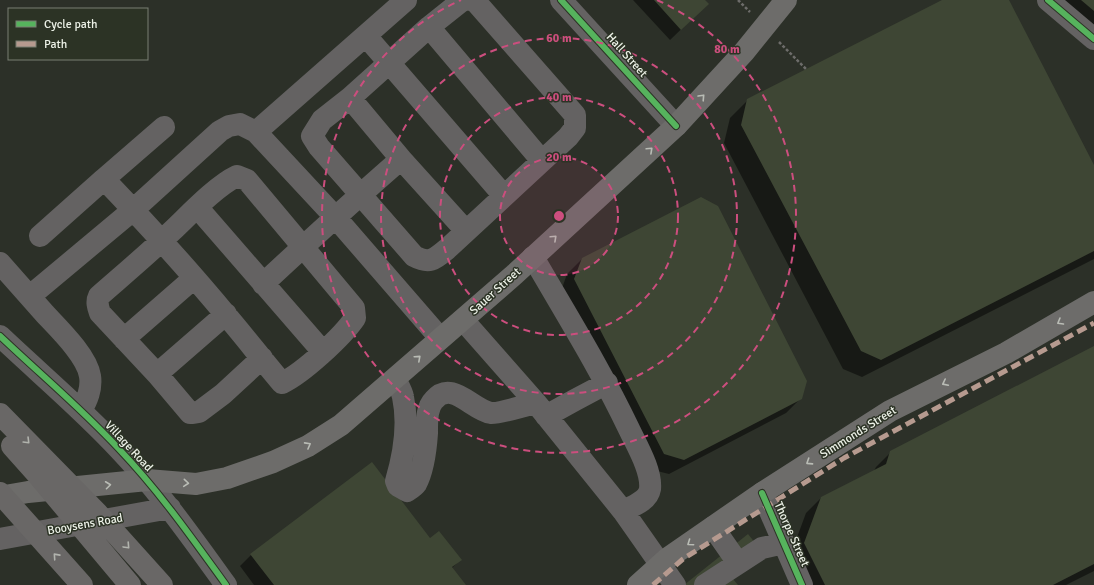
<svg xmlns="http://www.w3.org/2000/svg" width="1094" height="585" viewBox="0 0 1094 585" font-family="Signika,sans-serif">
<rect width="100%" height="100%" fill="#2c3028"/>
<!-- shadow -->
<path fill="#0007" d="M633,0h71l-8,15 -26,25z
M944,0h64l86,167v92l-232,118 -19,-8 -119,-226 6,-25 18,-18z
M1057,0h37v31z
M582,259l219,139 -15,15 -117,61 -20,-5 -89,-175 7,-20z
M1094,347v224l-28,14h-263l-14,-26 17,-46 15,-15 53,-27 2,-4 15,-15z
M430,539l30,21 -8,8 12,17h-210l-14,-19 11,-11z"/>
<!-- building -->
<path fill="#3e4634" d="M654,0h51l4,4 -28,26z
M942,0h67l85,165v86l-213,109 -20,-9 -120,-226 6,-26z
M1081,0h13v11z
M701,197l17,9 89,175 -5,18 -118,61 -20,-6 -90,-175 8,-21z
M1094,346v218l-41,21h-228l-21,-42 17,-46 65,-33 4,-13z
M372,462l58,76 9,-7 23,29 -10,7 14,18h-192l-24,-31z
M748,534l16,20 -31,25 5,6h-54z"/>
<g fill="none" stroke-linecap="round" stroke-linejoin="round">
<!-- path -->
<path stroke="#6d6c6a" stroke-width="2.5" stroke-dasharray="3 2" stroke-linecap="butt" d="M738,0l12,12
M779,42l27,27"/>
<!-- minor -->
<path stroke="#646262" stroke-width="22" d="M463,0l-34,27 -79,71 -28,22 -10,16 7,11 95,109c15,8 20,4 33,-7l121,-112 7,-9v-13l-100,-114 -4,-1
M561,0l115,126
M1048,0l46,39
M429,27l113,134
M366,36l138,160
M350,98l51,61 65,72
M164,127l-60,52c42,44 83,89 122,136 19,22 37,46 56,68 21,-10 60,-46 73,-65l-1,-10 -107,-128 -10,-4c-21,10 -48,39 -65,55 -24,23 -49,44 -73,65 -3,6 -1,11 1,17l57,61 33,39h3l6,-1 24,-18 39,-36
M256,132l150,-132
M197,207l126,145
M40,236l64,-57
M533,257c33,57 68,113 96,172 8,17 23,42 21,60 -2,12 -17,17 -27,22
M0,263c15,17 30,34 45,51 14,15 42,42 45,62 2,13 -3,24 -9,35
M263,284c45,-42 91,-84 138,-125
M30,296l103,-86 87,-79 9,-5 11,-2 16,8 80,86 104,120
M463,320l73,83 87,108 52,74
M0,336c40,38 82,73 119,113 40,42 73,89 107,136
M124,339l70,-61
M157,374l69,-60
M395,379c3,6 7,12 8,18 6,28 1,57 -7,84l2,5 9,5c3,-2 7,-4 9,-7 8,-15 10,-36 11,-51 0,-11 -1,-25 7,-33 18,-21 38,10 57,13 8,1 35,-8 45,-10
M546,416l29,-16 32,-17
M762,493l40,92
M713,527l25,36
M0,539l170,-31
M705,585l57,-37 22,-5"/>
<!-- major -->
<path stroke="#6d6c6a" stroke-width="22" d="M0,497l28,-5 119,-12 49,4 31,-6 46,-16 35,-16 33,-21 174,-151 161,-148 68,-74 42,-52
M638,585l30,-27 94,-65 128,-82 116,-58 88,-51"/>
<!-- highway -->
<path stroke="#696766" stroke-width="22" d="M0,414l98,100 64,71
M12,446l25,28 93,111
M0,493l82,92"/>
<!-- quiet -->
<path stroke="#b69a8f" stroke-width="5" stroke-dasharray="10 5" stroke-linecap="butt" d="M653,585l30,-26 161,-101 250,-135"/>
<!-- cycleway casing -->
<g stroke="#2c3325" stroke-width="8">
<path id="cycleway" d="M561,0l115,126
M1048,0l46,39
M0,336c40,38 82,73 119,113 40,42 73,89 107,136
M762,493l40,92"/>
</g>
<!-- cycleway -->
<use href="#cycleway" stroke="#56b35d" stroke-width="6"/>
</g>
<!-- one-way arrows -->
<defs><path id="oneway-chevron" d="M-2-3.5L2.5 0L-2 3.5" fill="none" stroke-width="1.6" stroke-linecap="round" stroke-linejoin="round"/></defs>
<g stroke="#b9bcb5">
<use href="#oneway-chevron" transform="translate(702 97) rotate(-47)"/>
<use href="#oneway-chevron" transform="translate(650 150) rotate(-43)"/>
<use href="#oneway-chevron" transform="translate(554 238) rotate(-43)"/>
<use href="#oneway-chevron" transform="translate(1060 322) rotate(150)"/>
<use href="#oneway-chevron" transform="translate(418 358) rotate(-42)"/>
<use href="#oneway-chevron" transform="translate(945 383) rotate(153)"/>
<use href="#oneway-chevron" transform="translate(308 445) rotate(-29)"/>
<use href="#oneway-chevron" transform="translate(809 462) rotate(147)"/>
<use href="#oneway-chevron" transform="translate(186 483) rotate(5)"/>
<use href="#oneway-chevron" transform="translate(108 485) rotate(-7)"/>
<use href="#oneway-chevron" transform="translate(690 543) rotate(145)"/>
</g>
<g stroke="#b1b3ad">
<use href="#oneway-chevron" transform="translate(27 441) rotate(45)"/>
<use href="#oneway-chevron" transform="translate(127 546) rotate(47)"/>
<use href="#oneway-chevron" transform="translate(56 556) rotate(-132)"/>
</g>
<!-- distance rings -->
<circle cx="559" cy="216" r="59" fill="#cc4e7e" fill-opacity=".12"/>
<g fill="none" stroke="#cc4e7e" stroke-width="2" stroke-dasharray="7 5">
<circle cx="559" cy="216" r="59"/>
<circle cx="559" cy="216" r="119"/>
<circle cx="559" cy="216" r="178"/>
<path d="M657 0A237 237 0 1 1 461 0"/>
</g>
<g text-anchor="middle" stroke-width="3" stroke-linejoin="round" paint-order="stroke">
<!-- street labels -->
<g font-size="12" fill="#ecf1e7" stroke="#2c3325">
<text transform="translate(627 55) rotate(48)" y="4">Hall Street</text>
<text transform="translate(495 291) rotate(-42)" y="4">Sauer Street</text>
<text transform="translate(858 432) rotate(-32)" y="4">Simmonds Street</text>
<text transform="translate(129 446) rotate(47)" y="4">Village Road</text>
<text transform="translate(85 524) rotate(-10)" y="4">Booysens Road</text>
<text transform="translate(792 534) rotate(66)" y="4">Thorpe Street</text>
</g>
</g>
<circle cx="559" cy="216" r="6" fill="#cc4e7e" stroke="#2c3325" stroke-width="2"/>
<g font-size="12" text-anchor="middle" font-weight="bold" fill="#cc4e7e" stroke="#2c3325" stroke-width="3" stroke-linejoin="round" paint-order="stroke">
<text x="559" y="42">60 m</text>
<text x="727" y="53">80 m</text>
<text x="559" y="101">40 m</text>
<text x="559" y="161">20 m</text>
</g>
<!-- legend -->
<rect x="8" y="8" width="140" height="52" fill="#2c3325" stroke="#797f73"/>
<rect x="16" y="21" width="20" height="6" fill="#56b35d" stroke="#797f73"/>
<text x="44" y="28" font-size="12" fill="#ecf1e7">Cycle path</text>
<rect x="16" y="41" width="20" height="6" fill="#b69a8f" stroke="#797f73"/>
<text x="44" y="48" font-size="12" fill="#ecf1e7">Path</text>
</svg>
